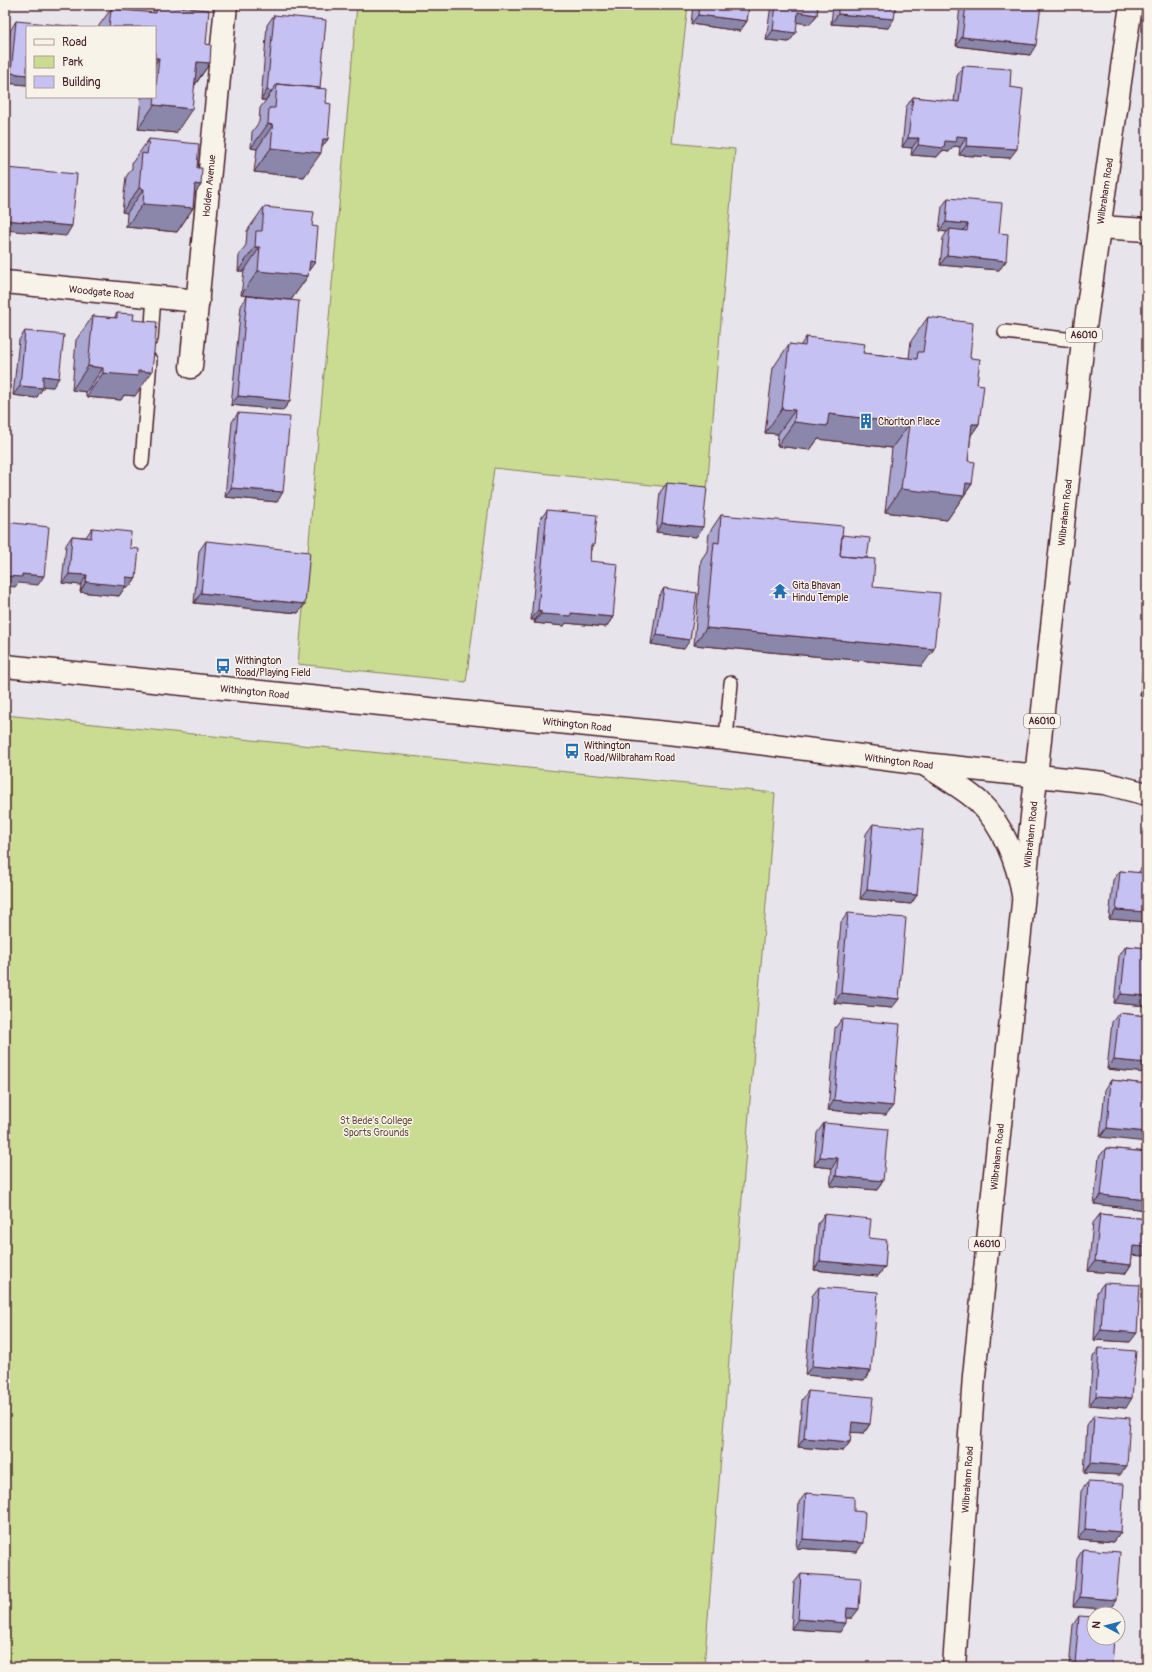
<svg xmlns="http://www.w3.org/2000/svg" width="1152" height="1672" viewBox="0 0 1152 1672" font-family="Pangolin,sans-serif">
<rect width="100%" height="100%" fill="#e8e4eb"/>
<filter id="ink" filterUnits="userSpaceOnUse"><feTurbulence type="fractalNoise" baseFrequency=".025" numOctaves="2"/><feDisplacementMap in="SourceGraphic" scale="8" xChannelSelector="R" yChannelSelector="G"/><feConvolveMatrix kernelMatrix="1 2 1 2 8 2 1 2 1" color-interpolation-filters="sRGB"/></filter>
<g filter="url(#ink)">
<!-- green -->
<path fill="#cadc91" stroke="#8a7e5e" d="M357,5h331l-16,138 63,6 -28,342 -213,-23 -28,214 -168,-18z
M5,715l770,78 -71,874h-699z"/>
<g fill="none" stroke-linecap="round" stroke-linejoin="round">
<!-- service casing -->
<g stroke="#4a1f2b" stroke-width="16">
<path id="service" d="M1005,332l78,9
M151,339l3,-43
M142,462l8,-102
M726,739l5,-56"/>
</g>
<!-- minor casing -->
<g stroke="#4a1f2b" stroke-width="25">
<g id="minor">
<path d="M1099,227l48,3"/>
<path id="s1" d="M5,282l193,19"/>
<path id="s2" d="M191,367l35,-362"/>
</g>
</g>
<!-- tertiary casing -->
<g stroke="#4a1f2b" stroke-width="25">
<g id="tertiary">
<path id="s3" d="M5,666l721,73 198,25 180,19 43,11"/>
<path d="M927,766c17,11 36,22 51,35 25,24 40,62 45,94"/>
</g>
</g>
<!-- trunk casing -->
<g stroke="#4a1f2b" stroke-width="25">
<g id="trunk">
<path id="s4" d="M954,1667l20,-291 69,-666 40,-369 48,-336"/>
</g>
</g>
<!-- service -->
<use href="#service" stroke="#f7f3e8" stroke-width="13"/>
<!-- minor -->
<use href="#minor" stroke="#f7f3e8" stroke-width="22"/>
<!-- tertiary -->
<use href="#tertiary" stroke="#f7f3e8" stroke-width="22"/>
<!-- trunk -->
<use href="#trunk" stroke="#f7f3e8" stroke-width="22"/>
</g>
<!-- wall -->
<path fill="#a9a6d1" stroke="#4a1f2b" d="M157,5l49,39 4,19 -15,22 -19,48 -38,-4 3,-32h14v-70h-57l13,-18 41,4z
M693,5h56l-2,16 -7,10 -49,-7z
M771,5h47l-1,10 -7,9 -13,-2 -8,20 -23,-2z
M833,5h63l-8,23 -57,-4z
M960,5h81l-11,50 -74,-9z
M274,15l46,73 6,15 2,36 -7,9 -17,29 -50,-5 3,-23 -6,-1 1,-16 7,-10 1,-14 6,-8h-5l6,-75z
M16,21l11,64 -22,-2 5,-52z
M963,66l47,21v71l-51,-3 1,-8 -6,-1 -5,6 -7,-1 -5,6 -26,-2 1,-7 -10,-1 4,-40 7,-10 41,5 3,-26z
M149,139l48,29 4,17 -7,9 -1,14 -16,24 -51,-5 1,-14 -5,-1 4,-35 6,-9v-5z
M948,198l51,35 7,28 -7,9 -59,-5 3,-27 4,-6 -8,-1 3,-24z
M264,207l48,19 3,36 -7,9v5l-17,24 -50,-5 3,-24h-6l1,-16 7,-10 1,-14z
M247,296l43,105 -7,9 -52,-5 10,-99z
M117,313l16,7 2,76 -11,-1 -3,5 -35,-3v-5l-14,-2 4,-50 17,-24 21,2z
M928,317l42,41 7,26 2,40 -8,11 -3,26 4,23 -25,36 -62,-8 7,-64 -74,-9 -8,11 -33,-4 1,-12 -13,-1 8,-65 16,-24 11,2 6,-9 57,16 46,5 2,-17z
M25,331l28,56 -10,-1v2l-7,10 -23,-3 6,-55z
M238,413l39,89 -52,-5 7,-75z
M667,483l36,44 -7,10 -40,-5 4,-40z
M547,510l43,41v10l23,56 -7,10 -40,-4 -2,3 -30,-3 1,-3h-4l9,-100z
M721,515l121,20 25,23 6,29 49,79 -228,-21 7,-85 6,-9 2,-18z
M92,528l38,20 6,30 -7,9h-4l-6,9 -39,-4 1,-7 -19,-2 4,-38 6,-9 14,1z
M206,541l99,63 -7,9 -104,-10 5,-52z
M664,588l20,61 -33,-5 7,-46z
M1147,653v43h-7l4,-39z
M873,824l44,71 -6,9 -51,-5 6,-65z
M1145,863l2,59 -38,-3 4,-39 7,-9 18,2z
M848,913l44,95 -58,-5 7,-81z
M1126,946l21,2v58l-33,-3 5,-47z
M1119,1013l28,3v57l-40,-4 5,-47z
M842,1019l44,96 -58,-5 7,-82z
M1111,1080l36,4 -47,53 5,-47z
M824,1123l59,58 -6,9 -47,-4 2,-18 -18,-2 3,-33z
M1106,1148l41,4v58l-53,-6 5,-47z
M824,1214l45,24 16,29 -7,9 -64,-6 4,-46z
M1100,1214l47,5v33l-3,4 -12,-1 -1,10 -6,9 -37,-3 5,-48z
M1104,1283l26,59 -36,-2 3,-48z
M819,1287l52,84 -7,9 -59,-5 7,-79z
M1099,1348l27,60 -37,-3 4,-48z
M808,1391l62,33 -6,9 -13,-1 -1,10 -7,9 -45,-4 4,-47z
M1094,1415l26,60 -36,-2 3,-48z
M1088,1482l33,50 -7,10 -36,-3 3,-48z
M806,1493l48,18 3,41 -61,-4 3,-46z
M1083,1549l33,51 -6,9 -37,-2 4,-48z
M801,1574l51,44h-6l-6,14 -49,-3 3,-46z
M1079,1616l33,50 -1,1h-42l4,-42z"/>
<!-- shaded-wall -->
<path fill="#8a87aa" stroke="#4a1f2b" d="M798,12l19,3 -7,9 -18,-2z
M838,14l56,5 -6,9 -57,-4z
M698,15l49,6 -7,10 -49,-7z
M773,30l23,3 -7,9 -23,-2z
M962,37l74,8 -6,10 -74,-9z
M155,58h4l-4,6z
M197,62l13,1 -17,24z
M11,73l16,2v10l-22,-2z
M267,90l5,1 -6,9h-5z
M154,105l38,4 -16,24 -38,-4z
M268,124l5,1 -16,24 -6,-1z
M957,136l10,1 -7,10 -6,-1 -5,6 -7,-1 -5,6 -26,-2 7,-10 27,-4z
M908,138h11l-7,10 -10,-1z
M323,139h5l-10,14h3l-17,24 -50,-5 17,-24z
M966,146l51,3 -7,9 -51,-3z
M195,184l6,1 -16,22 8,1 -16,24 -51,-5 17,-23z
M139,188l5,1 -17,24 -5,-1z
M5,220l67,6 -6,10 -61,-6z
M946,222l22,2 -7,9 -11,-4 -3,3 -8,-1z
M255,247h5l-16,24h-6z
M947,255l59,6 -7,9 -59,-5z
M310,261l5,1 -10,14h3l-17,24 -50,-5 17,-24z
M88,366l15,2 -17,24 -14,-2z
M138,371l14,1 -17,24 -11,-1 -3,5 -35,-3 17,-24z
M43,376l16,2 -6,9 -16,-1z
M20,386l23,2 -7,10 -23,-3z
M238,396l52,5 -7,9 -52,-5z
M782,409l13,1 -17,24 -13,-1z
M829,414l80,10 -17,24 -74,-9 -8,11 -33,-4 17,-24z
M972,424h7l-17,24z
M966,483l6,1 -25,36 -62,-8 16,-23z
M231,488l52,4 -6,10 -52,-5z
M662,523l41,4 -7,10 -40,-5z
M591,545h3l-6,10z
M22,574l22,2 -6,9 -20,-2 -3,4 -10,-1v-10z
M69,574l18,1 -6,10 -19,-2z
M126,577l10,1 -7,9h-4l-6,9 -39,-4 6,-10z
M201,593l104,11 -7,9 -104,-10z
M538,610l3,1 -6,9h-4z
M571,613l42,4 -7,10 -40,-4 -2,3 -30,-3 7,-9z
M706,628l228,21 -12,17 -228,-21z
M657,635l33,5 -6,9 -33,-5z
M1146,686h1v10h-7z
M867,890l50,5 -6,9 -51,-5z
M1116,910l31,2v10l-38,-3z
M841,993l58,6 -7,9 -58,-5z
M1121,994l26,2v10l-33,-3z
M1114,1060l33,3v10l-40,-4z
M834,1100l59,6 -7,9 -58,-5z
M1107,1128l40,4v10l-47,-5z
M820,1157l18,1 -6,10 -18,-2z
M836,1176l47,5 -6,9 -47,-4z
M1101,1195l46,5v10l-53,-6z
M1133,1246l14,1v5l-3,4 -18,-1z
M820,1261l65,6 -7,9 -64,-6z
M1095,1261l36,4 -6,9 -37,-3z
M1101,1330l36,3 -7,9 -36,-2z
M812,1366l59,5 -7,9 -59,-5z
M1096,1396l36,2 -6,10 -37,-3z
M852,1422l18,2 -6,9 -19,-1z
M804,1438l46,4 -7,9 -45,-4z
M1091,1463l36,3 -7,9 -36,-2z
M1085,1529l36,3 -7,10 -36,-3z
M803,1539l60,4 -6,9 -61,-4z
M1080,1597l36,3 -6,9 -37,-2z
M847,1608l12,1 -7,9h-12z
M798,1619l48,4 -6,9 -49,-3z
M1075,1664l37,2 -1,1h-38z"/>
<!-- building -->
<path fill="#c5c1f3" stroke="#4a1f2b" d="M157,5l52,5 -3,34 5,1 -1,18 -13,-1 -5,47 -38,-4 5,-47h-4v-31h-46l2,-18 45,4z
M699,5h50l-2,16 -49,-6z
M776,5h42l-1,10 -19,-3 -2,21 -23,-3z
M838,5h58l-2,14 -56,-5z
M966,5h75l-5,40 -74,-8z
M274,15l52,5 -6,68 -43,-4 -5,7 -5,-1z
M5,21h3l-3,30z
M16,21l63,6h-52v48l-16,-2z
M963,66l48,3 -1,18 13,2 -6,60 -51,-3 1,-9 -10,-1 -1,6 -11,-1 -1,7 -26,-3 1,-7h-11l5,-41 46,5z
M277,84l50,5 -1,14 5,1 -3,35h-5l-2,14 -50,-5 2,-23 -5,-1 1,-16h6z
M149,139l50,5 -2,24h5l-1,17 -6,-1 -2,24 -50,-4 1,-15 -5,-1 3,-35 5,1z
M5,168l72,6 -5,52 -67,-6z
M948,198l54,5 -3,30 9,1 -2,27 -59,-6 3,-26 17,2 1,-7 -22,-2z
M264,207l50,5 -2,14 6,1 -3,35 -5,-1 -2,15 -50,-5 2,-24h-5l1,-16h6z
M247,296l52,5 -9,100 -52,-5z
M117,313l17,1 -1,6 24,2 -5,50 -14,-1v5l-35,-3v-5l-15,-2 5,-50 24,2z
M928,317l45,6 -3,35 10,1 -3,25 7,1 -5,39h-7l-4,37 7,1 -3,22 -6,-1 -2,13 -63,-7 8,-65 -80,-10 -2,12 -33,-4 1,-12 -13,-1 7,-65 16,2 1,-9 59,7 -2,9 54,6 1,-7h5z
M25,331l39,4 -5,43 -16,-2v12l-23,-2z
M238,413l52,4 -7,75 -52,-4z
M667,483l40,4 -4,40 -41,-4z
M547,510l50,5 -3,30h-3l-1,16 28,3 -5,53 -42,-4v3l-30,-2v-3l-3,-1z
M721,515l122,11 -3,30 35,3 -2,28 67,6 -6,56 -228,-21 8,-86 5,1z
M5,522l44,5 -5,49 -22,-2v3l-17,-1z
M92,528l39,4 -1,16 9,1 -3,29 -10,-1v9l-40,-4 1,-7 -18,-1 3,-38 19,2z
M842,535l28,3 -3,20 -27,-2z
M206,541l104,11 -5,52 -104,-11z
M664,588l33,5 -7,47 -33,-5z
M873,824l50,5 -6,66 -50,-5z
M1145,863h2v49l-31,-2 4,-39 24,2z
M848,913l58,5 -7,81 -58,-6z
M1126,946l21,2v48l-26,-2z
M1119,1013l28,3v47l-33,-3z
M842,1019l58,5 -7,82 -59,-6z
M1111,1080l36,4v48l-40,-4z
M824,1123l64,6 -5,52 -47,-5 2,-18 -18,-1z
M1106,1148l41,4v48l-46,-5z
M824,1214l47,5 -2,19 18,2 -2,27 -65,-6z
M1100,1214l47,5v28l-14,-1 -2,19 -36,-4z
M1104,1283l36,2 -3,48 -36,-3z
M819,1287l59,5 -7,79 -59,-5z
M1099,1348l37,3 -4,47 -36,-2z
M808,1391l65,6 -3,27 -18,-2 -2,20 -46,-4z
M1094,1415l36,3 -3,48 -36,-3z
M1088,1482l36,2 -3,48 -36,-3z
M806,1493l48,4v14l11,1 -2,31 -60,-4z
M1083,1549l37,3 -4,48 -36,-3z
M801,1574l60,4 -2,31 -12,-1 -1,15 -48,-4z
M1079,1616l15,1v21h20l-2,28 -37,-2z
M795,1666l23,1h-23z"/>
</g>
<!-- icons -->
<defs>
<g id="building-bare" transform="scale(1.2)"><path d="M-4-6H4V6H1V3H-1V6H-4ZM-2.5-4.3h1.7v1.8h-1.7ZM.8-4.3h1.7v1.8H.8ZM-2.5-1h1.7V.8h-1.7ZM.8-1h1.7V.8H.8Z" fill="#1f6fb2" stroke="#f7f3e8" stroke-width="2.5" paint-order="stroke"/></g>
<g id="temple-bare" transform="scale(1.2)"><path d="M0-6L5-2H3V0L6.5 2.5H4V6H1.5V3h-3V6H-4V2.5H-6.5L-3 0V-2H-5Z" fill="#1f6fb2" stroke="#f7f3e8" stroke-width="2.5" paint-order="stroke"/></g>
<g id="bus-bare" transform="scale(1.2)"><path d="M-5-6H5V4H4V6H2V4H-2V6H-4V4H-5ZM-3.5-4V0h7V-4ZM-3.5 1.2v1.5H-2V1.2ZM2 1.2v1.5H3.5V1.2Z" fill="#1f6fb2" stroke="#f7f3e8" stroke-width="2.5" paint-order="stroke"/></g>
</defs>
<g fill-rule="evenodd">
<use href="#building-bare" x="866" y="421"/>
<use href="#temple-bare" x="780" y="591"/>
<use href="#bus-bare" x="223" y="666"/>
<use href="#bus-bare" x="572" y="751"/>
</g>
<g text-anchor="middle" stroke-width="3" stroke-linejoin="round" paint-order="stroke">
<!-- shield labels -->
<g fill="#f7f3e8" stroke="#7e5f64" stroke-width="1">
<rect x="1066" y="328" width="36" height="14" rx="3"/>
<rect x="1024" y="714" width="36" height="14" rx="3"/>
<rect x="969" y="1237" width="36" height="14" rx="3"/>
</g>
<g font-size="9" font-weight="bold" fill="#4a1f2b">
<text x="1084" y="338">A6010</text>
<text x="1042" y="724">A6010</text>
<text x="987" y="1247">A6010</text>
</g>
<!-- street labels -->
<g font-size="10" fill="#4a1f2b" stroke="#f7f3e8">
<text dy="4" stroke="none"><textPath href="#s2" startOffset="182">Holden Avenue</textPath></text>
<text dy="4" stroke="none"><textPath href="#s4" startOffset="1484">Wilbraham Road</textPath></text>
<text dy="4" stroke="none"><textPath href="#s1" startOffset="97">Woodgate Road</textPath></text>
<text dy="4" stroke="none"><textPath href="#s4" startOffset="1160">Wilbraham Road</textPath></text>
<text dy="4" stroke="none"><textPath href="#s3" startOffset="251">Withington Road</textPath></text>
<text dy="4" stroke="none"><textPath href="#s3" startOffset="575">Withington Road</textPath></text>
<text dy="4" stroke="none"><textPath href="#s3" startOffset="899">Withington Road</textPath></text>
<text dy="4" stroke="none"><textPath href="#s4" startOffset="836">Wilbraham Road</textPath></text>
<text dy="4" stroke="none"><textPath href="#s4" startOffset="512">Wilbraham Road</textPath></text>
<text dy="4" stroke="none"><textPath href="#s4" startOffset="188">Wilbraham Road</textPath></text>
</g>
<!-- poi labels -->
<g font-size="10" fill="#4a1f2b" stroke="#f7f3e8" text-anchor="start">
<text x="878" y="425">Chorlton Place</text>
<text x="792" y="589">Gita Bhavan<tspan x="792" dy="12">Hindu Temple</tspan></text>
<text x="235" y="664">Withington<tspan x="235" dy="12">Road/Playing Field</tspan></text>
<text x="584" y="749">Withington<tspan x="584" dy="12">Road/Wilbraham Road</tspan></text>
</g>
<!-- park labels -->
<g font-size="10" fill="#6a4e44" stroke="#f7f3e8">
<text x="376" y="1124">St Bede's College<tspan x="376" dy="12">Sports Grounds</tspan></text>
</g>
</g>
<!-- margin -->
<rect width="1152" height="1672" fill="none" stroke="#f7f3e8" stroke-width="20"/>
<rect x="10" y="10" width="1132" height="1652" fill="none" stroke="#4a1f2b" stroke-width="1.5" filter="url(#ink)"/>
<!-- legend -->
<rect x="26" y="26" width="130" height="72" fill="#f7f3e8" stroke="#b29e9c"/>
<rect x="34" y="39" width="20" height="6" fill="#f7f3e8" stroke="#b29e9c"/>
<text x="62" y="46" font-size="12" fill="#4a1f2b">Road</text>
<rect x="34" y="56" width="20" height="12" fill="#cadc91" stroke="#b29e9c"/>
<text x="62" y="66" font-size="12" fill="#4a1f2b">Park</text>
<rect x="34" y="76" width="20" height="12" fill="#c5c1f3" stroke="#b29e9c"/>
<text x="62" y="86" font-size="12" fill="#4a1f2b">Building</text>
<!-- north arrow -->
<g transform="translate(1106 1626) rotate(277)"><circle r="19" fill="#f7f3e8" stroke="#b29e9c"/>
<path d="M0-3L7 15L0 10L-7 15Z" fill="#1f6fb2"/>
<text y="-6" font-size="11" font-weight="bold" text-anchor="middle" fill="#4a1f2b">N</text>
</g>
</svg>
